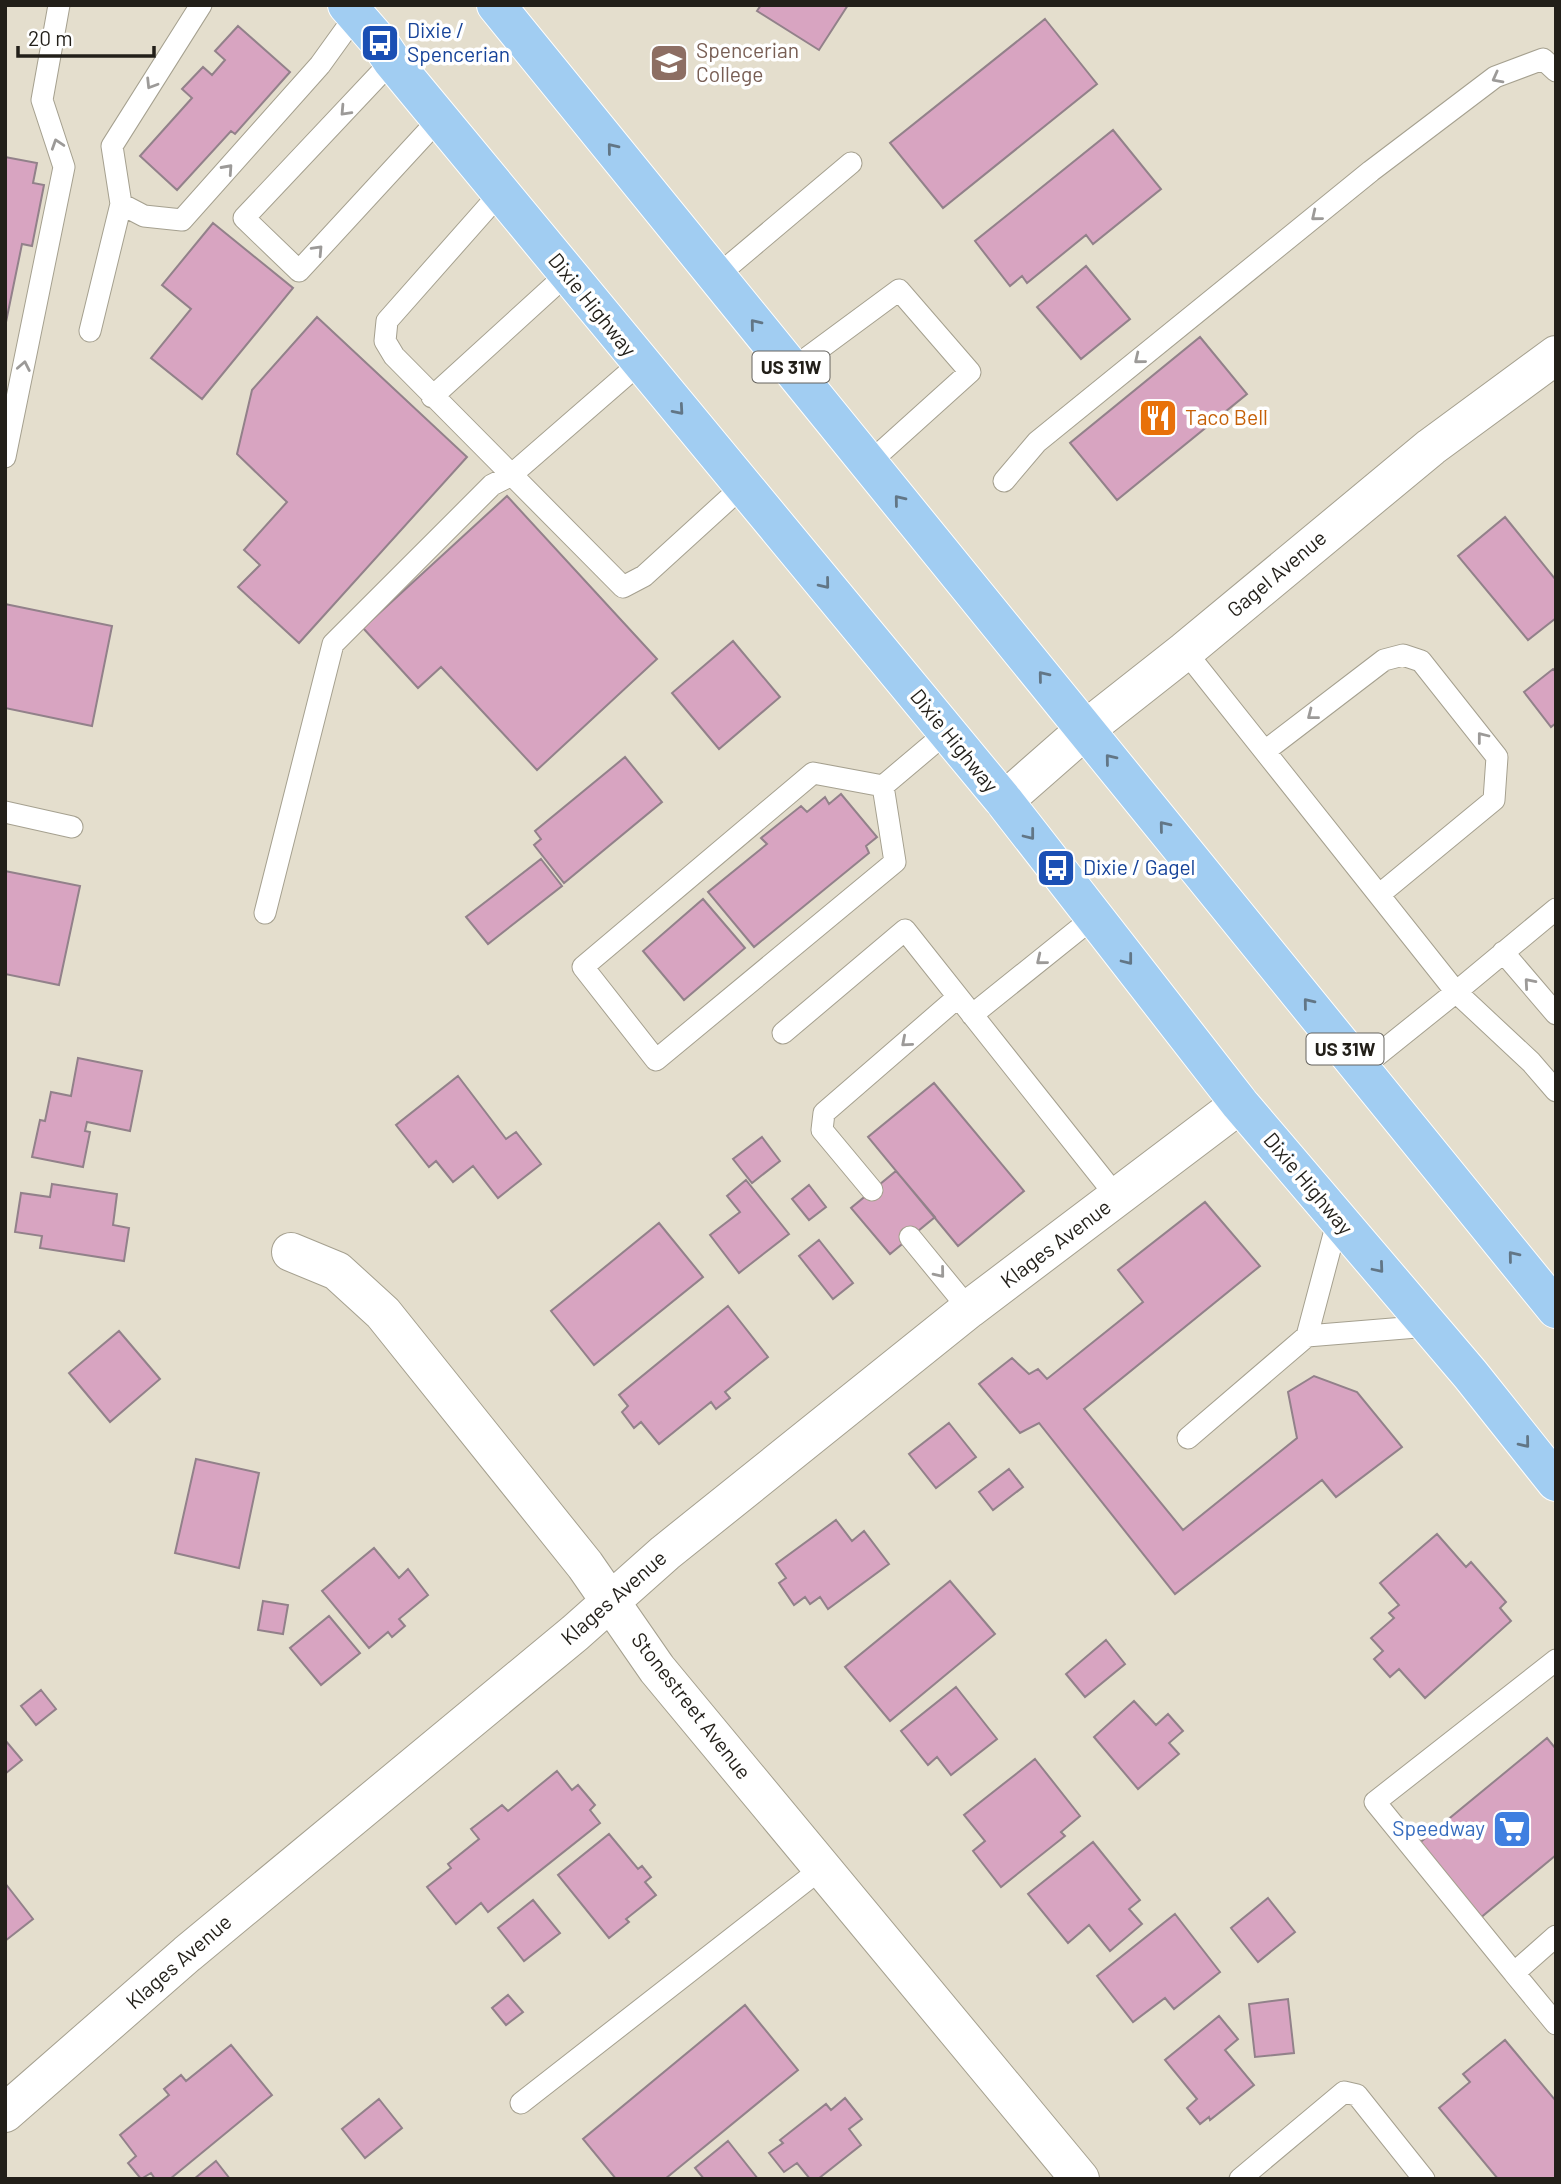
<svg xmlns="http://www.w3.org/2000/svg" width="1561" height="2184" viewBox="0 0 1561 2184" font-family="Barlow,sans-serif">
<rect width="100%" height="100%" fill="#e4decd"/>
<!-- building -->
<path fill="#d8a4c1" stroke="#92818a" stroke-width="2" d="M761,5h87l-29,45 -62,-39z
M1045,19l52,65 -154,124 -53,-65z
M238,26l52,46 -55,62 -4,-3 -54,59 -37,-34 52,-58 -10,-9 21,-22 9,8 13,-15 -10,-9z
M1113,130l48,59 -68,55 -7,-9 -59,48 -5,-7 -12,10 -35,-45z
M5,157l32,6 -4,20 11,2 -12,61 -10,-2 -17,83z
M213,223l80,65 -91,111 -51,-41 40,-49 -29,-24z
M1086,266l44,53 -49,40 -44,-52z
M317,317l150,140 -168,186 -61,-56 22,-22 -16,-15 43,-48 -50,-48 15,-64z
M1200,337l47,57 -130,106 -47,-57z
M507,496l150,163 -120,111 -96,-103 -23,21 -55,-60z
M1505,517l51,63v38l-28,22 -70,-84z
M5,604l107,22 -20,100 -87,-18z
M733,641l47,56 -61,52 -47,-56z
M1553,669l3,3v51l-5,4 -27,-35z
M625,757l37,45 -98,81 -30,-38 7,-6 -6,-8z
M841,794l36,43 -11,9 3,7 -115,94 -46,-55 59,-48 -6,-6 40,-32 6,6 18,-15 4,7z
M541,859l21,27 -74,58 -22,-27z
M5,871l75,15 -21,99 -54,-11z
M703,899l42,49 -61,52 -41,-49z
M78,1058l64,13 -12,60 -43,-9 -2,9 5,1 -7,35 -51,-10 8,-37 5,1 6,-29 20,4z
M458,1076l48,63 10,-7 25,32 -43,34 -25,-32 -20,16 -17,-21 -7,6 -33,-42z
M934,1083l90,108 -66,55 -90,-109z
M762,1137l18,24 -28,22 -19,-24z
M896,1171l39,46 -45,37 -39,-46z
M746,1180l43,54 -50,39 -29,-38 30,-23 -13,-16z
M52,1184l65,10 -4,31 16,3 -5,33 -84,-13 2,-12 -27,-4 6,-39 29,4z
M809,1185l17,22 -17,13 -17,-21z
M1205,1202l55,64 -176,143 99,121 114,-92 -9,-46 26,-16 43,16 45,55 -66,50 -14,-17 -147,114 -136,-171 -19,10 -41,-49 33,-26 17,16 9,-5 9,10 96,-77 -25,-32z
M659,1223l44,54 -109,88 -43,-54z
M819,1240l34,43 -20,16 -34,-43z
M728,1306l40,51 -43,35 5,6 -14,11 -5,-7 -52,42 -18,-22 -7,6 -12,-16 6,-6 -9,-11z
M119,1331l41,48 -50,43 -41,-49z
M949,1423l27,34 -40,31 -27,-34z
M196,1459l63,14 -20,95 -64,-15z
M1009,1469l14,18 -30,23 -14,-18z
M836,1520l16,21 12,-10 25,33 -61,45 -8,-12 -10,7 -5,-7 -11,8 -15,-22 7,-5 -10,-14z
M1437,1534l29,33 5,-5 35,40 -6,6 11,13 -86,77 -26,-29 -9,8 -16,-18 9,-8 -12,-13 23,-20 -5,-5 10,-8 -19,-22z
M374,1548l25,30 9,-9 20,26 -29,24 6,7 -13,11 -4,-5 -19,16 -47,-57z
M950,1581l45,53 -105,87 -45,-54z
M263,1601l25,4 -5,29 -25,-4z
M329,1616l31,37 -39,32 -31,-37z
M1106,1640l19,24 -40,33 -19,-23z
M956,1687l41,52 -46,36 -14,-18 -9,8 -27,-34z
M41,1690l15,19 -20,16 -15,-19z
M1134,1701l22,24 12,-11 15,17 -14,12 10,11 -41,35 -44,-52z
M1547,1738l9,11v106l-77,64 -62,-74z
M5,1740l17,20 -17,14z
M1035,1759l45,57 -19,16 4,4 -64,51 -28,-36 12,-10 -21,-26z
M557,1771l15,19 6,-5 17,20 -5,5 10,13 -112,89 -7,-9 -25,21 -29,-37 24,-19 -3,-4 31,-25 -8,-10 31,-24 6,6z
M609,1834l29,35 4,-3 9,11 -6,5 11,13 -30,24 3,3 -20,16 -51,-63z
M1093,1842l47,58 -11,9 13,15 -32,27 -21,-26 -21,18 -40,-49z
M5,1883l28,36 -28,22z
M1268,1898l27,34 -37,30 -27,-34z
M533,1900l27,33 -36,28 -26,-33z
M1175,1914l45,58 -46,37 -9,-11 -32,24 -36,-46z
M508,1995l15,17 -17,13 -14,-17z
M1288,1999l6,54 -39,4 -6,-53z
M745,2005l53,65 -133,109h-49l-33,-40z
M1219,2016l19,23 -13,11 29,35 -44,35 -1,-3 -9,7 -13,-16 10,-9 -32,-39z
M1505,2040l51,61v78h-58l-59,-71 31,-26 -7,-8z
M231,2045l41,50 -102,84h-15l-4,-6 -10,6 -13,-16 8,-7 -16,-21 49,-40 -5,-6 17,-14 5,6z
M845,2098l17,21 -13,10 12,16 -43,34h-8l-13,-16 -13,9 -15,-19 14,-10 -3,-3 46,-36 5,6z
M379,2099l23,29 -37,30 -23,-29z
M728,2141l30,38h-54l-9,-11z
M216,2161l14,18h-36z"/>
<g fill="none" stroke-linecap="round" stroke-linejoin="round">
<!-- lane casing -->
<g stroke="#a5a08f" stroke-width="23">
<path id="lane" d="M392,61l-148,157 55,53 141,-153
M501,192l-114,129 -2,20 9,15 229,231 21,-11 100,-91
M121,204l23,12 38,4 138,-155 36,-50
M717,276l134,-113
M90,331l31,-127 -9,-58 89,-141
M792,369l107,-79 71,82 -101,91
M432,397l135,-123
M5,457l59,-290 -22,-67 17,-95
M1004,481l33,-39 334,-271 124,-94 48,-18 13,12
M1185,651l271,341 100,-83
M1265,751l119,-91 19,-5 18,6 76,96 -3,43 -114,94
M813,773l70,13 12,76 -239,198 -73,-93z
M883,786l64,-54
M5,812l67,15
M265,913l68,-269 159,-159 18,-9 130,-113
M1503,952l53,62
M972,1015l122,-98
M783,1033l122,-103 212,267
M1360,1069l96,-77 75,70 25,29
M872,1190l-50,-60 2,-17 134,-116
M910,1237l59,72
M1307,1336l122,-10
M1188,1438l119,-102 31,-117
M1556,1936l-42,37 42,51
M1514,1973l-139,-171 181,-142
M521,2103l301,-235
M1240,2179l104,-87 13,3 67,84"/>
</g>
<!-- street casing -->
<g stroke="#a5a08f" stroke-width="40">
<path id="street" d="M291,1252l46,19 46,42 202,252 72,104 423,510
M5,2113l182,-159 388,-321 90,-80 304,-244 271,-205"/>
</g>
<!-- secondary casing -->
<g stroke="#a5a08f" stroke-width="40">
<path id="secondary" d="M1004,801l82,-72 99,-78 246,-204 125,-92"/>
</g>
<!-- primary casing -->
<g stroke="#fff" stroke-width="40">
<path id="primary" d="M347,5l33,38 12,18 612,740 236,303 230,270 86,108
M496,5l1060,1304"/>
</g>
<!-- lane -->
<use href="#lane" stroke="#fff" stroke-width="21"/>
<!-- street -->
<use href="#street" stroke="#fff" stroke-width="38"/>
<!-- secondary -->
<use href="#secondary" stroke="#fff" stroke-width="38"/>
<!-- primary -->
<use href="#primary" stroke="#a1cdf2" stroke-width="38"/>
</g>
<!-- one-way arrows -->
<defs><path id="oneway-chevron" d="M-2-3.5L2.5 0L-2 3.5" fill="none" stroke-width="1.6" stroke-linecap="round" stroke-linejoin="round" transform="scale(1.75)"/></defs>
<g stroke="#9c9a98">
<use href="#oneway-chevron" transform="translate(1497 78) rotate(152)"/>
<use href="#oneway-chevron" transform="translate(151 84) rotate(122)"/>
<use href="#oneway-chevron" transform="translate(345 111) rotate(133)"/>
<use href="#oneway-chevron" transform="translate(57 144) rotate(-108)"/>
<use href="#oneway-chevron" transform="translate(228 169) rotate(-48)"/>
<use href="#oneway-chevron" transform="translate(1316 216) rotate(141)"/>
<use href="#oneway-chevron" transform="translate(318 250) rotate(-47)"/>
<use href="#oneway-chevron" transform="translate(1139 359) rotate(141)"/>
<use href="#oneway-chevron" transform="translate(24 366) rotate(-79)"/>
<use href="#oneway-chevron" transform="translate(1312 715) rotate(142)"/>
<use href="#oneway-chevron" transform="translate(1482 737) rotate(-128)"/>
<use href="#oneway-chevron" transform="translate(1041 960) rotate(141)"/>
<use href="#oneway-chevron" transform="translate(1529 983) rotate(-131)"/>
<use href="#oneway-chevron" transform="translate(906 1042) rotate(139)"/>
<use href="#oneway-chevron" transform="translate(940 1273) rotate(51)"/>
</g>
<g stroke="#627686">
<use href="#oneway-chevron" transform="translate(612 148) rotate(-129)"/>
<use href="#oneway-chevron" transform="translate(755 324) rotate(-129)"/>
<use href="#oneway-chevron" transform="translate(679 410) rotate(49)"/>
<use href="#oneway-chevron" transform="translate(899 500) rotate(-129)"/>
<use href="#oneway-chevron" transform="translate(825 584) rotate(51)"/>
<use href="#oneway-chevron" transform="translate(1043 676) rotate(-129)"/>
<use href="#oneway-chevron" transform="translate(1110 759) rotate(-129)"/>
<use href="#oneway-chevron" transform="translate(1164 826) rotate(-129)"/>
<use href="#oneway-chevron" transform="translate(1030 835) rotate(52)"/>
<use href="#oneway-chevron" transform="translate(1128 960) rotate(52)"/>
<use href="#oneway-chevron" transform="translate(1308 1003) rotate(-129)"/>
<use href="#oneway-chevron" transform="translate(1513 1256) rotate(-129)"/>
<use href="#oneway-chevron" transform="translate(1379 1268) rotate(50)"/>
<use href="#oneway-chevron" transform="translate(1525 1443) rotate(51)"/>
</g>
<!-- icons -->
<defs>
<g id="bus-square" transform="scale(2.0125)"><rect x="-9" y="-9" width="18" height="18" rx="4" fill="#1a4fb4" stroke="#fff"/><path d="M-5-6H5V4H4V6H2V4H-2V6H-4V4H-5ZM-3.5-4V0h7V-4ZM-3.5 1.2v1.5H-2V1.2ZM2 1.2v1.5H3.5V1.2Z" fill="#fff"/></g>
<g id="university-square" transform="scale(2.0125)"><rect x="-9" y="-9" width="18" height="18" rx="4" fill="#8d6e63" stroke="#fff"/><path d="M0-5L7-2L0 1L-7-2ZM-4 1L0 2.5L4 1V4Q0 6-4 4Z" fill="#fff"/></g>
<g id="restaurant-square" transform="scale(2.0125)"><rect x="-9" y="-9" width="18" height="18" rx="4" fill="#e8710a" stroke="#fff"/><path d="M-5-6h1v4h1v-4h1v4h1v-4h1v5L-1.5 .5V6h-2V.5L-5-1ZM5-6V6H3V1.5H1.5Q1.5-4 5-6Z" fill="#fff"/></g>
<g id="supermarket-square" transform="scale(2.0125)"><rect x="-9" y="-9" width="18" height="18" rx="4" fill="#3f7fe0" stroke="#fff"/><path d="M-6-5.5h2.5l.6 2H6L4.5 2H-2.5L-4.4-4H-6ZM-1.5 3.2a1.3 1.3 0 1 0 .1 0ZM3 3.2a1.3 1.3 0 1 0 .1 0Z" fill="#fff"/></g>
</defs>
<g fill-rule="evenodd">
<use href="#bus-square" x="380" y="43"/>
<use href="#university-square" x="669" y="63"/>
<use href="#restaurant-square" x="1158" y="418"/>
<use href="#bus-square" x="1056" y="868"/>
<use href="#supermarket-square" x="1512" y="1829"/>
</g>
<g text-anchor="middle" stroke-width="7" stroke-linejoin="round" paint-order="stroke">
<!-- shield labels -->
<g fill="#fff" stroke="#64625e" stroke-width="2">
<rect x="752.5" y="351.5" width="77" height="31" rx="5"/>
<rect x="1306.5" y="1033.5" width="77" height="31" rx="5"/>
</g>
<g font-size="19" font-weight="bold" fill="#221f19">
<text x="791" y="374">US 31W</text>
<text x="1345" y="1056">US 31W</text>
</g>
<!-- transit labels -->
<g font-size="21" fill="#164399" stroke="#fff" text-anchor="start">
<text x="407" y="38">Dixie /<tspan x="407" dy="24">Spencerian</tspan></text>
<text x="1083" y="875">Dixie / Gagel</text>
</g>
<!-- education labels -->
<g font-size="21" fill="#785e54" stroke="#fff" text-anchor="start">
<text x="696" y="58">Spencerian<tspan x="696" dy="24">College</tspan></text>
</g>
<!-- street labels -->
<g font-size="21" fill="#221f19" stroke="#fff">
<text transform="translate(592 305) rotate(51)" y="7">Dixie Highway</text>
<text transform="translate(1277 574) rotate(-40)" y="7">Gagel Avenue</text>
<text transform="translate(954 741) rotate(51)" y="7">Dixie Highway</text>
<text transform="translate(1308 1184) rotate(50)" y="7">Dixie Highway</text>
<text transform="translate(1056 1244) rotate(-37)" y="7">Klages Avenue</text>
<text transform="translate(614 1598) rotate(-41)" y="7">Klages Avenue</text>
<text transform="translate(691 1706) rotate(52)" y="7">Stonestreet Avenue</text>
<text transform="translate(179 1962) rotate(-41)" y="7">Klages Avenue</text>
</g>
<!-- food labels -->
<g font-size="21" fill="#c56008" stroke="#fff" text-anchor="start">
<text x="1185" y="425">Taco Bell</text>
</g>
<!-- shop labels -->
<g font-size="21" fill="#366cbe" stroke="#fff" text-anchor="end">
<text x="1485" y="1836">Speedway</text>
</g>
</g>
<!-- border -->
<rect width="1561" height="2184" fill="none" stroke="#221f19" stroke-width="14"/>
<!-- scale -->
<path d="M18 46v10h136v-10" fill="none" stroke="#221f19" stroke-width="3.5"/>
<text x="28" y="46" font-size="21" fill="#221f19" stroke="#ffffff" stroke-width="5" paint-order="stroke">20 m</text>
</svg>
